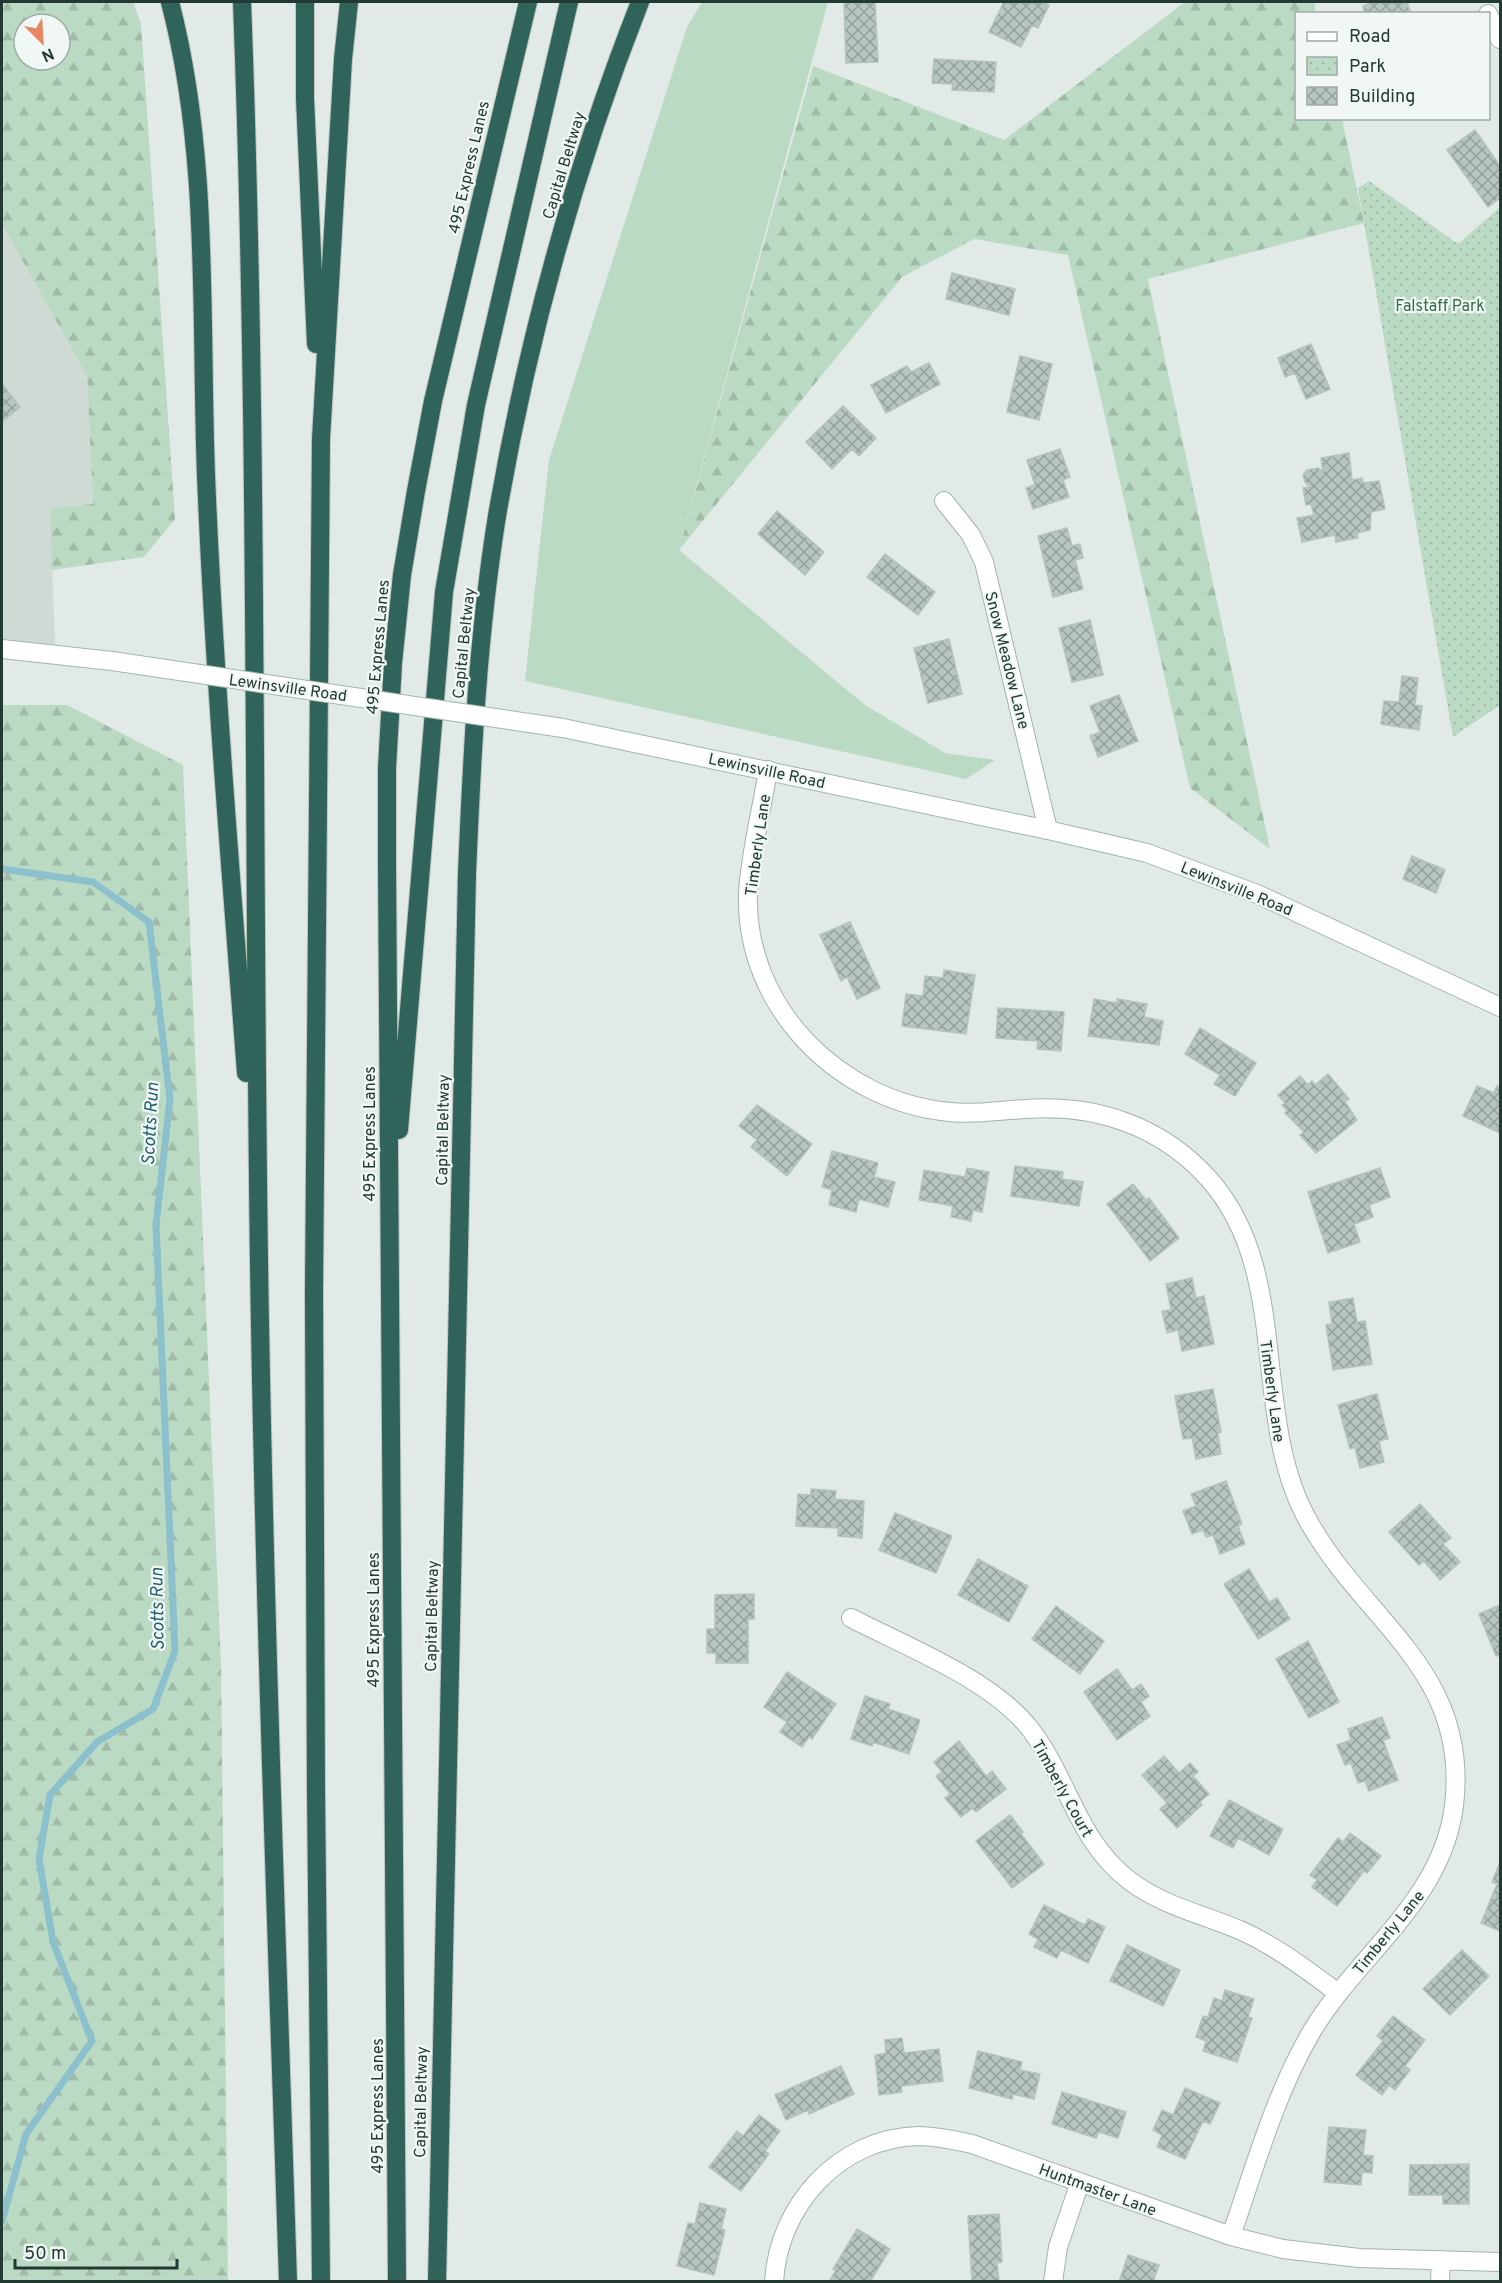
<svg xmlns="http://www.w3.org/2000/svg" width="1502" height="2283" viewBox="0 0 1502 2283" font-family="Overpass,sans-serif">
<defs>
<pattern id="forest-firs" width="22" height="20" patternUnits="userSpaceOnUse" patternTransform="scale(1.5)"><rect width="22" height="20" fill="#bbdac4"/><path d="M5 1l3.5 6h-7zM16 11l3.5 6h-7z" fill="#a0bca9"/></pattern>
<pattern id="park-dots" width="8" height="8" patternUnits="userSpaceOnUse" patternTransform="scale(1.5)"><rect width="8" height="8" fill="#bbdac4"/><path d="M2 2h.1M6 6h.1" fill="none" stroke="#a0bca9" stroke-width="1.8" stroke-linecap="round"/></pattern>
<pattern id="building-cross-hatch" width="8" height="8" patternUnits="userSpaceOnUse" patternTransform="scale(1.5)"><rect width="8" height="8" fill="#b6c5bf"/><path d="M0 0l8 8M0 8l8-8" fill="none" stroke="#94a19c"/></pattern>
</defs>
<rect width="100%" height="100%" fill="#e1eae6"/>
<!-- built -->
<path fill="#cfdad5" d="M2,224l85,152 6,128 -43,4 5,136h-53z"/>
<!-- grass -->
<path fill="#bbdac4" d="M702,2h126l-149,548 186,155 80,48 50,7 -29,19 -441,-98 24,-221 138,-433z"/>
<!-- forest -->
<path fill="url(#forest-firs)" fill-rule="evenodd" d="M2,2h131l8,22 34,495 -31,38 -92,13 -2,-62 43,-4 -6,-128 -85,-152zM24,24h36v36h-36z
M1185,2h129l2,11 -20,1v104l46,1 22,104 -216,56 122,570 -80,-61 -122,-533 -94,-16 -72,38 -223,273 134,-484 191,74z
M2,705h65l116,60 38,900 7,616h-226z"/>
<!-- park -->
<path fill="url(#park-dots)" d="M1369,181l89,63 42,-37v498l-47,32 -95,-549z"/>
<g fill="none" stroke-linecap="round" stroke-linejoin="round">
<!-- stream -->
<path stroke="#8cc0cc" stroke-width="7" d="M2,869l91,13 56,40 21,177 -14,126 19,426 -22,58 -56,33 -47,53 -11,64 14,83 39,99 -66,93 -24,87"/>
</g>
<!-- building -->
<path fill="url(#building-cross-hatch)" stroke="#b4c3bd" stroke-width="1.5" d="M844,2h31l3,60 -32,1z
M1004,2h39l6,3 -11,23 -6,-3 -11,22 -32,-15z
M1373,2h34l4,12h-46l-2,-8z
M934,59l62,3 -2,30 -42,-2 1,-6 -21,-1z
M1475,130l25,36v32l-12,9 -41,-57z
M952,273l63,16 -6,26 -63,-16z
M1311,344l19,45 -24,10 -11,-26 -10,4 -7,-19z
M1020,356l32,8 -13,56 -32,-8z
M929,363l11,21 -54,29 -15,-28 36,-19 4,6z
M2,384l18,23 -18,15z
M843,406l33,32 -17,18 -7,-7 -20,20 -26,-27z
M1060,449l10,28 -7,3 6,17 -36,12 -7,-21 9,-3 -8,-25z
M1349,453l3,27 10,-2 1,5 16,-2 6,28 -14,3 -1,18 -13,3 1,5 -22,4 -1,-7 -33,7 -5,-24 17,-3 -3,-11 -5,1 -3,-17 7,-1 -5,-5 -2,-7 4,-5 11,-2 5,3 -2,-13z
M777,511l47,41 -19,23 -47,-41z
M1067,528l5,18 8,-2 3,14 -8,2 8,29 -30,8 -15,-61z
M885,554l50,38 -17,23 -51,-38z
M1090,620l13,55 -31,7 -13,-54z
M949,639l13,55 -34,9 -14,-55z
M1402,676l16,2 -3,27 7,1 -3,24 -38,-6 3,-23 15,1z
M1119,695l19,46 -40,16 -8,-21 10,-4 -10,-26z
M1412,856l33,14 -9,23 -33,-14z
M850,922l30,66 -23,11 -10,-22 -6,4 -21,-46z
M944,970l31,5 -9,59 -64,-8 4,-32 17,2 2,-20 18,2z
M1094,999l23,4v-4l30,5 -3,13 19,4 -4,24 -71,-9z
M998,1008l66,4 -3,39 -24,-2 1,-8 -42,-3z
M1200,1028l56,35 -21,33 -21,-12 6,-9 -35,-21z
M1328,1074l21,25 -4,3 12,18 -41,33 -16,-18 4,-3 -19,-19 2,-2 -5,-6 3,-2 -7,-8 22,-19 8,9 4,-4 3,4z
M1477,1086l17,7 3,-7 3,1v46l-37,-17z
M757,1105l55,39 -25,32 -36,-29 6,-7 -18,-14z
M832,1151l46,12 -4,14 21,5 -7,25 -29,-8 -3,13 -27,-7 3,-15 -10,-3z
M1015,1166l48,6 -1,7 21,3 -4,24 -68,-10z
M967,1168l22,4 -7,40 -9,-2 -2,11 -20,-4 2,-11 -34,-6 5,-30 41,7z
M1380,1168l10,29 -21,8 4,12 -19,7 6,18 -32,11 -20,-61z
M1133,1184l13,16 3,-2 30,40 -29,23 -43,-57z
M1192,1278l4,20 8,-2 10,48 -32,7 -4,-21 -11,3 -5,-22 9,-1 -5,-26z
M1353,1298l4,24 8,-1 7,43 -39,6 -7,-45 6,-1 -3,-22z
M1213,1389l8,43 -3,1 3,21 -25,5 -4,-21 -9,1 -8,-43z
M1377,1394l11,45 -9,2 5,21 -24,6 -5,-21 -5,2 -12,-44z
M1226,1481l16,43 -4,2 7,18 -25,10 -7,-19 -7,2 -3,-7 -11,4 -9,-23 13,-5 -5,-12z
M811,1489l25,2 -1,8 29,2 -2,37 -24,-2v-8l-42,-2 2,-32 13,1z
M1420,1504l31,34 -8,6 17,18 -20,18 -16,-19 -5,4 -30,-33z
M895,1513l57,23 -16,37 -57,-23z
M978,1559l50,27 -19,36 -51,-27z
M1249,1569l20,33 8,-4 13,21 -32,20 -34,-55z
M754,1594v25h-6v44h-32v-10h-9v-24h8v-34z
M1500,1605v53l-1,-3 -3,1 -17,-42z
M1056,1606l48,35 -24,33 -48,-35z
M1308,1641l31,61 -30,16 -33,-59z
M1117,1669l15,21 9,-6 8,12 -8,6 9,14 -33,24 -33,-48z
M787,1672l49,32 -24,35 -3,-2 -7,10 -22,-15 7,-10 -23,-15z
M865,1696l25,8 -2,5 32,11 -11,34 -36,-12 -1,4 -21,-7z
M1382,1717l8,21 -7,2 15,40 -29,11 -4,-10 -7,2 -7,-20 -6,2 -8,-20 14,-5 -3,-11z
M959,1741l27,35 6,-5 14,18 -30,23 -3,-4 -12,9 -16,-19 5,-4 -14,-18 6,-4 -8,-10z
M1164,1756l15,17 11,-10 8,9 -5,4 16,18 -9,8 2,3 -25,23 -17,-19 7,-6 -25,-28z
M1229,1800l54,29 -14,26 -31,-17 -5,10 -23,-12z
M1010,1815l13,17 -2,2 23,30 -32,24 -36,-47z
M1350,1833l31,23 -14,17 -3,-2 -27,35 -25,-19 5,-7 -7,-5 28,-37 5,4z
M1500,1862v69l-19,-8 16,-39 -5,-2z
M1044,1905l41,20 3,-6 17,8 -17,36 -27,-13 -4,8 -23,-11 4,-8 -9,-5z
M1127,1945l53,25 -17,36 -53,-25z
M1462,1950l27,26 -39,39 -27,-26z
M1225,1990l29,9 -6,18 4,1 -15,44 -34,-11 3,-10 -10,-4 7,-21 5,1 6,-19 8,3z
M1393,2016l32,24 -20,26 5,4 -15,20 -6,-5 -7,10 -26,-20 27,-34 -6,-5z
M902,2038l2,15 35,-4 4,32 -42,5 1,6 -23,3 -4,-40 11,-2 -1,-13z
M978,2051l44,11 -2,8 20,4 -6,25 -21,-5 -1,5 -43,-11z
M841,2066l13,28 -45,20 -1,-4 -22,10 -11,-25z
M1185,2088l35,15 -10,21 -7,-3 -18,38 -28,-12 5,-12 -9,-5 9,-20 11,5z
M1062,2092l64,20 -8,26 -19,-6 -3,6 -44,-14z
M759,2115l21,16 -15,20 4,3 -28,37 -32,-24 28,-36 6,5z
M1329,2127l37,3 -3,25 10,1 -1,17 -10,-1 -1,13 -37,-3z
M1469,2164v40h-26v-9h-34l1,-30z
M700,2203l26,6 -5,20 4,1 -11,45 -37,-9 11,-43 7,1z
M999,2214l3,48 -5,1 2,18 -27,1 -4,-66z
M857,2229l33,20 -20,33h-41l7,-12 -3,-1z
M1128,2255l31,10 -6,17h-34z"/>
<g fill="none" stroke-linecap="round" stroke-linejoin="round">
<!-- street casing -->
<g stroke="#a4b2ad" stroke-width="20">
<path id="street" d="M1488,14l12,25
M944,501l27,34 13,27 64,268
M768,770c-6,39 -18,84 -20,123 -4,114 92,209 202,219 25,3 51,-2 76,-3 70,-5 135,17 182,69 86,95 40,240 102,346 57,100 160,148 144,282 -12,95 -96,148 -142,225 -37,63 -57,136 -81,205
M851,1618c56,29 142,62 180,112 38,50 46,111 99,151 33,25 75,34 112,50 35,16 65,39 96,62
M774,2282c4,-76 65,-144 144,-146 18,0 36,4 54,8l259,92 52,13 76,9 141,4
M1053,2282l5,-35 22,-65
M1440,2282l1,-22"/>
</g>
<!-- secondary casing -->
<g stroke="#a1b5ae" stroke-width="20">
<path id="secondary" d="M2,649l110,12
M563,728l485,102 99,23 110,41 243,113"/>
</g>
<!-- highway casing -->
<g stroke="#bdc4c2" stroke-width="20">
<path id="highway" d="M170,2c40,153 30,316 36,473 8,199 25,399 40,598
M242,2c16,419 11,840 17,1260 5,340 18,680 29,1020
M305,2v96l11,246
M399,1130l45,-538 32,-187 93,-403
M321,2282l-5,-491 -2,-499 7,-853 22,-380 6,-57
M397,2282l-10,-1415v-99l6,-105 9,-88 14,-84 17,-90 95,-399
M437,2282l30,-1409c5,-119 11,-239 30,-357 30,-175 78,-349 143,-514"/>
</g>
<!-- street -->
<use href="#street" stroke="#fff" stroke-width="18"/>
<!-- secondary -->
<use href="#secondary" stroke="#fff" stroke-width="18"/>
<!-- highway -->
<use href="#highway" stroke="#30645b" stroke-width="18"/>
<!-- secondary-bridge casing -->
<g stroke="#a1b5ae" stroke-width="20" stroke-linecap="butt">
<path id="secondary-bridge" d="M112,661l451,67"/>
</g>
<!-- secondary-bridge -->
<use href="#secondary-bridge" stroke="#fff" stroke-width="18"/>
</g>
<g text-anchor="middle" stroke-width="4.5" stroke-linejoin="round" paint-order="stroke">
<!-- street labels -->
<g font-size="16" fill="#233a34" stroke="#f1f7f4">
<text transform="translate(563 165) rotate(-73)" y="6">Capital Beltway</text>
<text transform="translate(468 167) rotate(-77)" y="6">495 Express Lanes</text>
<text transform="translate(463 643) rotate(-84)" y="6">Capital Beltway</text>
<text transform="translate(377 647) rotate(-85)" y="6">495 Express Lanes</text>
<text transform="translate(1008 660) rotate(76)" y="6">Snow Meadow Lane</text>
<text transform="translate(288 687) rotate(8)" y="6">Lewinsville Road</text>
<text transform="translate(767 770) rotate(12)" y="6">Lewinsville Road</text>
<text transform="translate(757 845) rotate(-82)" y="6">Timberly Lane</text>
<text transform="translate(1237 888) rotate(22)" y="6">Lewinsville Road</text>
<text transform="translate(442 1130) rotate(-89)" y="6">Capital Beltway</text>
<text transform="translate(369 1134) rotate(-90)" y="6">495 Express Lanes</text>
<text transform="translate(1273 1391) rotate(82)" y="6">Timberly Lane</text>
<text transform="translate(431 1616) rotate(-89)" y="6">Capital Beltway</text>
<text transform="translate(373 1620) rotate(-90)" y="6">495 Express Lanes</text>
<text transform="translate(1063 1788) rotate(61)" y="6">Timberly Court</text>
<text transform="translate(1388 1932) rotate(-51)" y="6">Timberly Lane</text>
<text transform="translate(420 2102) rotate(-89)" y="6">Capital Beltway</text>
<text transform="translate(377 2106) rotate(-90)" y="6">495 Express Lanes</text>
<text transform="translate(1098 2189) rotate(20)" y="6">Huntmaster Lane</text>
</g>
<!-- park labels -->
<g font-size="16" fill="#306e49" stroke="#f1f7f4">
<text x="1440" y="311">Falstaff Park</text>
</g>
<!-- water labels -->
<g font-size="18" font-style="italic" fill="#216171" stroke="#f1f7f4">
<text transform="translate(150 1124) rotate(-87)" y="6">Scotts Run</text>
<text transform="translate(157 1609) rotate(-91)" y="6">Scotts Run</text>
</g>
</g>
<!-- border -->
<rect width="1502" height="2283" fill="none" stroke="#233a34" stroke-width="6"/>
<!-- legend -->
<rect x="1295" y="12" width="195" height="108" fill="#f1f7f4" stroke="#9faba7" stroke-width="1.5"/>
<rect x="1307" y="32" width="30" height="9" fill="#ffffff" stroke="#9faba7" stroke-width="1.5"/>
<text x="1349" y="42" font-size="18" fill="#233a34">Road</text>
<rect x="1307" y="57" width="30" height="18" fill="url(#park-dots)" stroke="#9faba7" stroke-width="1.5"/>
<text x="1349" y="72" font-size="18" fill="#233a34">Park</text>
<rect x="1307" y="87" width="30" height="18" fill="url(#building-cross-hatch)" stroke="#9faba7" stroke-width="1.5"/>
<text x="1349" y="102" font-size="18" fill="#233a34">Building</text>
<!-- north arrow -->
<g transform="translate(42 42) rotate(156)"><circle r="28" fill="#f1f7f4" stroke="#9faba7" stroke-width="1.5"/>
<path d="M0-4.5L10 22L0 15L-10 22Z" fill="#e88661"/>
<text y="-9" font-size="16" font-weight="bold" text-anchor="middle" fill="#233a34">N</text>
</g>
<!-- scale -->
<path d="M15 2259v9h162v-9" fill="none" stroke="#233a34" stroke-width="3"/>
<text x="24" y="2259" font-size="18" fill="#233a34" stroke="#f1f7f4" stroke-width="4.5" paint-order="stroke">50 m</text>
</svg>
